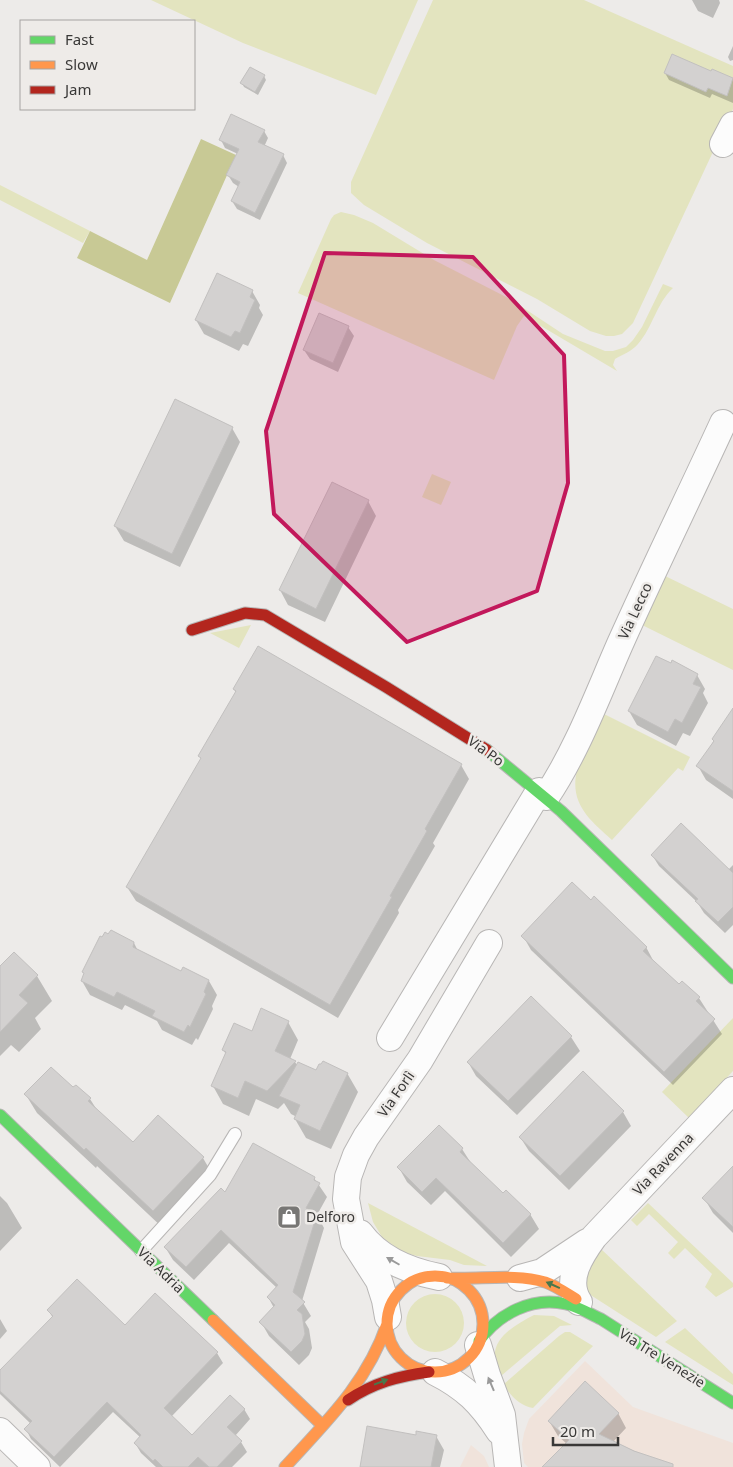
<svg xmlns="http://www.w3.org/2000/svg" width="733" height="1467" viewBox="0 0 733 1467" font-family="'Noto Sans',sans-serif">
<rect width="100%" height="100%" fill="#edebe9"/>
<!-- industrial -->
<path fill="#f0e3db" d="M585,1361l48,46 100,36v24h-205l-4,-4 -2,-19 2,-11 5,-14z
M471,1445l13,11 5,11h-29z"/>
<!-- green -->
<path fill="#e3e4bf" d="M151,0h267l-42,95 -133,-52z
M433,0h151l149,66v43l-100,214 -11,11 -8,2h-8l-16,-5 -53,-32 -110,-56 -63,-38 -13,-12v-11z
M0,185l90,46 -7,12 -83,-43z
M341,212l13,3 19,8 61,37 76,39 53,35 42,17h8l13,-4 7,-7 9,-13 21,-43 10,4c-17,16 -20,39 -35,56 -7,8 -15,10 -23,15l-2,6 4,6 -93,-55 -7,10 -23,54 -196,-87 33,-74 3,-4z
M432,474l19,8 -10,23 -19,-8z
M661,574l72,35v61l-95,-47z
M251,625l-12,23 -29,-15z
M604,714l86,43 -7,14 -5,-3 -66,72c-22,-20 -43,-36 -35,-70z
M733,1018v53l-44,47 -27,-26z
M368,1203l119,63 -23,-1 -14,-5 -33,-4 -15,-4 -20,-15 -9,-15z
M648,1203l85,80v4l-17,10 -11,-10 7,-13 -27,-26 -11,11 -6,-6 10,-11 -29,-28 -12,12 -6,-6z
M601,1249l76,72 -21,16 -67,-43 -7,-17z
M406 1323a29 29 0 1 1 58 0a29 29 0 1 1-58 0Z
M534,1315l20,1 18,9 -12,1 -59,50c-2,-5 -5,-10 -6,-15 -4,-24 22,-37 39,-46z
M685,1328l48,46v11l-68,-43z
M565,1332h5l23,14 -60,62c-12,-1 -25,-14 -29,-24l55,-48z"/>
<!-- forest -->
<path fill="#c8c995" d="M201,139l35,16 -66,148 -93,-45 13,-27 57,29z"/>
<!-- shadow -->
<path fill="#0003" d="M692,0h27l1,3 -7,15 -15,-7z
M733,46v14l-3,1 -2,-4z
M712,70l21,9v24l-21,-9 -2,4 -41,-18 -4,-7h46z
M264,76l2,4 -8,15 -14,-8 -2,-4z
M264,131l4,7 -4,9 19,8 4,8 -27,57 -23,-11 -5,-8 7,-14 -6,-4 -5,-8 10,-21 -13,-6 -4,-8z
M252,291l8,14 -1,3 4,7 -15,31 -5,-2 -4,7 -35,-17 -8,-14z
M348,327l6,9 -16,36 -28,-13 -6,-9z
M232,428l8,14 -60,125 -56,-26 -9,-15z
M368,501l8,15 -51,106 -37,-17 -8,-15z
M671,664l26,11 8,14 -2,4 5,10 -18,33 -7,-3 -7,13 -39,-21 -8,-14z
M234,689l227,76 8,14 -36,64 2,3 -37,64 1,3 -61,105 -202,-117 -9,-14 74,-128 -1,-3 36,-63z
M733,710v89l-27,-19 -8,-14z
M652,855l76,15 5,-5v60l-8,8 -21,-20 -7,-11 -38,-36z
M523,936l123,11 8,15 25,24 3,-3 17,15 23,36 -49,51 -142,-135z
M134,943l4,8 44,22 27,8 8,14 -5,11 1,3 -15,31 -2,-2 -4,7 -30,-15 -5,-9 -32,-16 -3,5 -32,-15 -8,-14z
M14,953l23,23 15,25 -17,17 6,11 -22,23 -8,-7 -11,11v-88z
M531,998l40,39 9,14 -63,64 -41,-39 -8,-14z
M288,1022l10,18 -8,19 5,3 2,3 20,7 30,1 11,19 -27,57 -25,-11 -11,-19 2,-2 -6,-3 -7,-11 -6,6 -22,-10 -7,17 -26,-12 -10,-18 13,-32 -3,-4 29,-18z
M583,1073l40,39 8,14 -62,64 -40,-39 -9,-14z
M73,1089l17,10 7,11 36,34 25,-28 45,42 11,19 -50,52 -67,-63 -1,2 -59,-55 -11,-18z
M439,1126l23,23 9,14 32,32 27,19 9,15 -28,28 -66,-66 -14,14 -24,-23 -8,-14z
M733,1168v65l-20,-20 -9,-15z
M314,1178l13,19 -10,18 7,13 -22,73 9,15 -6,6 4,7 3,19 -3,7 -10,10 -30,-29 -8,-14 13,-14 -6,-11 9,-9 -48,-45 -35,37 -21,-20 -8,-13 61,-53z
M0,1196l7,7 15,25 -22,23z
M48,1310l77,16 92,27 6,10 -52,54 21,20 52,-28 6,10 -15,17 6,6 6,10 -15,15h-76l-15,-14 -6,-10 6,-5 -28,-26 -53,55 -29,-28 -5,-10 5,-5 -31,-30v-22l53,-54z
M0,1319l7,12 -7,8z
M618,1413l8,15 -13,14 59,25h-128l23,-23 -9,-8 -9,-15z
M417,1436h19l8,14 -4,17h-78z"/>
<!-- building -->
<path fill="#d3d1d0" stroke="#c2c0bf" d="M672,54l39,17 1,-2 21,9 -6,18 -19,-8 -2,4 -42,-19z
M250,67l15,8 -10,17 -15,-9z
M231,114l34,16 -7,12 26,12 -29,59 -24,-12 9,-19 -14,-7 13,-26 -20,-9z
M217,273l36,17 -3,7 5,3 -15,33 -5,-2 -4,6 -36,-17z
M319,313l30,13 -16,37 -30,-13z
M175,399l58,28 -61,127 -58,-28z
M332,482l37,18 -53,109 -37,-19z
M258,646l204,118 -37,65 2,2 -37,65 2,1 -62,108 -204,-118 75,-129 -3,-2 38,-65 -3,-2z
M656,656l15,7 1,-3 26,14 -5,10 8,3 -19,36 -7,-4 -7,13 -40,-21z
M733,708v83l-37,-25 18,-25 -2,-2z
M681,823l52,50v34l-15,15 -23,-21 3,-2 -47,-44z
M572,882l19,18 3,-4 53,51 -4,4 36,33 3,-3 18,16 -4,4 19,18 -51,53 -143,-136z
M111,930l23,12 -1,5 48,24 2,-4 26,13 -5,12 2,2 -16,33 -2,-2 -4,7 -32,-16 3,-5 -38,-19 -3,5 -33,-16 3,-8 -2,-1 18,-36 2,1 3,-5 3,2z
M14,952l24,23 -19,20 9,8 -28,29v-66z
M531,996l41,40 -64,65 -41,-39z
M261,1008l28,13 -14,30 21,10 -29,30 -22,-10 -7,17 -27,-12 15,-34 -4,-2 12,-27 18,8z
M323,1061l25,12 -28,58 -26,-12 6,-14 -21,-9 19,-34 18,8 3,-6h2z
M51,1067l22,20 3,-2 15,13 -3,3 45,41 25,-27 46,42 -51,54 -67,-63 -2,2 -60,-56z
M583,1071l41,40 -64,65 -41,-39z
M439,1125l24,23 -3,4 43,41 3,-3 25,24 -28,29 -67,-65 -14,14 -25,-25z
M253,1143l62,34 -1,3 6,3 -14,25 11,6 -24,78 12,10 -8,8 5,4 3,20 -3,7 -11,11 -32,-30 16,-17 -8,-8 11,-12 -57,-55 -35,37 -22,-20 57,-59 4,4z
M733,1166v61l-31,-29z
M77,1279l48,46 30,-32 63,59 -54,56 28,27 38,-40 15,14 -18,18 15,14 -25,26h-8l-11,-10 -10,10h-25l-8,-8 -2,2 -19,-18 7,-8 -34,-33 -53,55 -30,-28 8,-8 -32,-30v-21l53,-54 -6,-6z
M585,1381l34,32 -20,21 35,17 39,13v3h-131l27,-27 -21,-19z
M367,1426l49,9v-4l21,4 -6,32h-71z"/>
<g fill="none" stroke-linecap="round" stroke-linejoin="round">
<!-- lane casing -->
<g stroke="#b8b6b5" stroke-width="14">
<path id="lane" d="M141,1251l69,-76 25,-41"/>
</g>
<!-- street casing -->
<g stroke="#b8b6b5" stroke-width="28">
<path id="street" d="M723,144l10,-19
M546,797c31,-46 52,-103 74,-153 33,-74 69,-147 103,-221
M390,1038l149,-247
M360,1233c19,26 48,38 79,44
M520,1278l22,-6 45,-30
M579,1302c-15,-22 2,-47 15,-65l139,-147
M388,1317l-3,-17 -6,-19 -25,-39 -8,-43 2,-22 8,-22 10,-18 54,-77 69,-117
M478,1345l9,30 15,40 6,52
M435,1372c30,15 46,31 64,59
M0,1431l37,36"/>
</g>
<!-- fast casing -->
<g stroke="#b8b6b5" stroke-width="13">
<path id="fast" d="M487,750l74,61 172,167
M0,1115l213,205
M479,1341c19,-27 53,-45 87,-37 13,3 24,10 35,15l132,84"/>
</g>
<!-- slow casing -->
<g stroke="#b8b6b5" stroke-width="13">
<path id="slow" d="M387 1324a48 48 0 1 1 96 0a48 48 0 1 1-96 0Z
M447,1278c32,2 67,-5 98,4 11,4 21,11 31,17
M213,1320l109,105
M285,1467c41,-45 82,-84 102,-143"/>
</g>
<!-- jam casing -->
<g stroke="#b8b6b5" stroke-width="13">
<path id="jam" d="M192,630l53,-17 20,2 121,72 101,63
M348,1400c25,-17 51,-24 81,-28"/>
</g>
<!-- lane -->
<use href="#lane" stroke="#fcfcfc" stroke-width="12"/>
<!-- street -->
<use href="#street" stroke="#fcfcfc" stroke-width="26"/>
<!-- fast -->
<use href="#fast" stroke="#63d668" stroke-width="11"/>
<!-- slow -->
<use href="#slow" stroke="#ff974d" stroke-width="11"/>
<!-- jam -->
<use href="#jam" stroke="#b3261e" stroke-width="11"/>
</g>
<!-- one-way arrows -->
<defs><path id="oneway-solid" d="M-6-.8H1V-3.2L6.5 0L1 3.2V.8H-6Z" transform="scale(1.25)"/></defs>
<g fill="#9a9a9a">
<use href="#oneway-solid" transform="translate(393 1261) rotate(-150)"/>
<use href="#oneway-solid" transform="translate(491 1384) rotate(-113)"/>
</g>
<g fill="#4a774b">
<use href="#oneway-solid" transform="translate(553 1285) rotate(-156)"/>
<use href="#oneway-solid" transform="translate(381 1382) rotate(-21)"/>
</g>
<!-- marked area -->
<path fill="#c2185b" fill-opacity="0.2" stroke="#c2185b" stroke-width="4" stroke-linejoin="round" d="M325,253l148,4 91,98 4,128 -31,108 -130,51 -133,-128 -8,-83z"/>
<!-- icons -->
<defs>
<g id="shop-square" transform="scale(1.25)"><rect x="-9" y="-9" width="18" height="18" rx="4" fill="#787775" stroke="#eeebe8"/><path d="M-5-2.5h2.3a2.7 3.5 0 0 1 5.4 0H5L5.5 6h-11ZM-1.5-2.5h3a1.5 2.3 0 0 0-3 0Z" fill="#fff"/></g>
</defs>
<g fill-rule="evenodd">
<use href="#shop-square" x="289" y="1217"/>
</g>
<g text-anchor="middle" stroke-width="5" stroke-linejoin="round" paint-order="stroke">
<!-- street labels -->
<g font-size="14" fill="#393837" stroke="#eeebe8">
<text transform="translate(635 611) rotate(-65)" y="5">Via Lecco</text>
<text transform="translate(486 751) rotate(36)" y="5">Via Po</text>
<text transform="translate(396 1094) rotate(-55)" y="5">Via Forlì</text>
<text transform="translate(663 1164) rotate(-46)" y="5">Via Ravenna</text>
<text transform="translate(161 1270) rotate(44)" y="5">Via Adria</text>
<text transform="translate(662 1358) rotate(32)" y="5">Via Tre Venezie</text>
</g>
<!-- poi labels -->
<g font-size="14" fill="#393837" stroke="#eeebe8" text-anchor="start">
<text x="306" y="1222">Delforo</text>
</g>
</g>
<!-- legend -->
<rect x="20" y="20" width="175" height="90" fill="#eeebe8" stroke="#a6a3a1"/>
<rect x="30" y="36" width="25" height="8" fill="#63d668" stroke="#a6a3a1"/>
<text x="65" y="45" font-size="15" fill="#393837">Fast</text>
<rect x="30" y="61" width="25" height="8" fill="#ff974d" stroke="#a6a3a1"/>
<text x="65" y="70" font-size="15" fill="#393837">Slow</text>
<rect x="30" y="86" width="25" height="8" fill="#b3261e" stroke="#a6a3a1"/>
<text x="65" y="95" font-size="15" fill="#393837">Jam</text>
<!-- scale -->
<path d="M553 1437v8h65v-8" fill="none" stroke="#393837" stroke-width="2.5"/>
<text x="560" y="1437" font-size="15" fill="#393837" stroke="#eeebe8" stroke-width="4" paint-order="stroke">20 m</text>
</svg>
